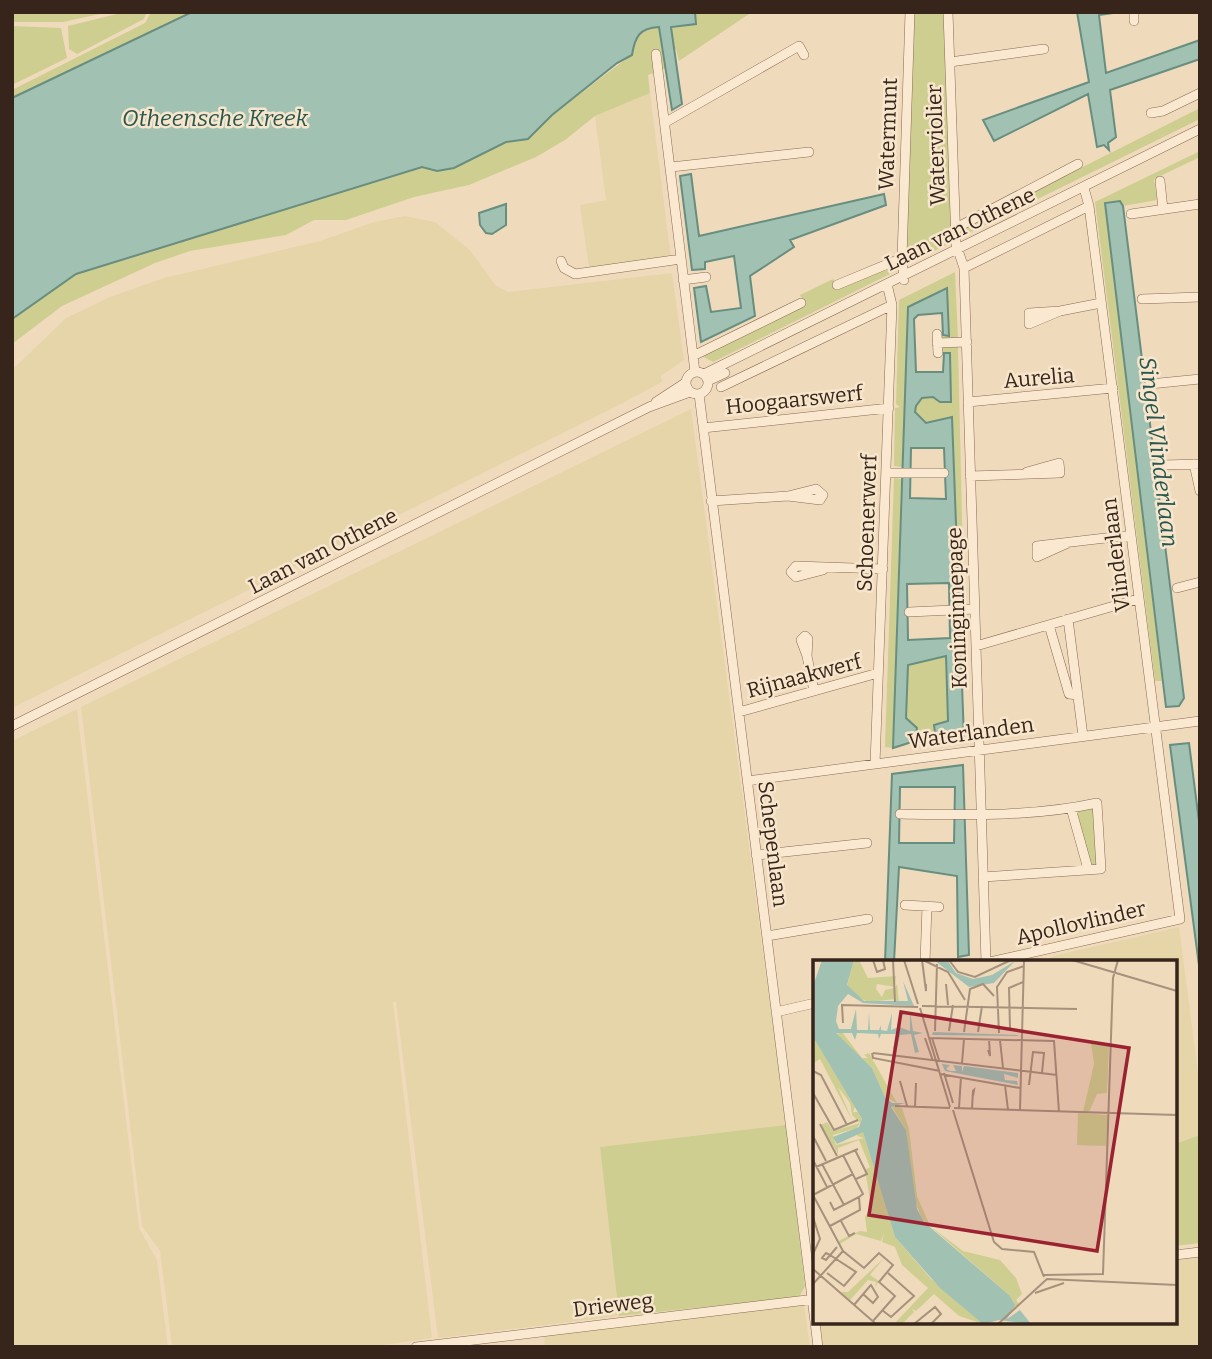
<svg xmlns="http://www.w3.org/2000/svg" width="1212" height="1359" viewBox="0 0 1212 1359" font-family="Bitter,serif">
<rect width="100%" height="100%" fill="#f0dabc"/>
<!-- farmland -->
<path fill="#e6d5a9" d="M650,93l21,165 -82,10 -9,-63 26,-5 -11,-84z
M405,216l30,6 35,28 25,35 13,7 164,-19 12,87 -23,16 1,6 -45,24 -605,302v-338l54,-52 44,-21 54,-19 156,-37 54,-19z
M691,409l95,716 -186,22 19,169 -181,22 -42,-336h-3l39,336 -63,9h-197l-12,-96 -18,-25 -61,-519z
M77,709l62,519 18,32 11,87h-156v-606z
M1179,927l21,161v47l-25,9v-182h-129l7,-6z
M1200,1254v93h-379l-3,-25h357v-65z
M804,1305l6,42h-265l-1,-11z"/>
<!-- green -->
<path fill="#cece90" d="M12,12h97l-46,10h-51z
M125,12h22l-3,7 -67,35 -8,-5 -1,-23z
M151,12h41l-180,86v-8l133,-67z
M695,12h57l-73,49 -3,-12h-3l-2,-23 25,-2z
M914,12h30l8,230 -46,23z
M12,26l49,2 6,30 -55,27z
M659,27l8,41 -19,7 2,18 -55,23 -30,24 -29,17 -67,28 -55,12 -68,23h-32l-28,15 -96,16 -35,12 -93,43 -50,38v-25l64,-45 346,-107 15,4 17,-3 52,-26 22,-3 24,-24 74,-56 12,-25 7,-6z
M1200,108v11l-239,118 -2,-8z
M1200,151v6l-46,22 3,21 -34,6 -3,-5 -15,2 57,478h-7l-60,-479z
M895,261l3,9 -185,92 -11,-6 103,-52 -5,-9 33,-16 4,9z
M955,272l3,68h-17l-1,-6 4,1 3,-47 -39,19 -6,160 -8,-1 1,-58 5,-1 -4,-3 3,-104z
M958,345l6,260 -5,2 -7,-190 -26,6 -11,-11 1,-6 6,-8 11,-1 7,5 9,-49 -8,-1 1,-5z
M894,478l7,1 -8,269 -8,-1z
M946,655l2,66 -14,4 2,16 -24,3 4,-17 -8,-3 -2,-6 2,-54z
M1092,808l2,2 4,55h-7l-14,-50 2,-6z
M786,1125l19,161 -6,11 -180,19 -19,-169z
M1200,1135v108l-25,3v-102z"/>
<!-- water -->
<path fill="#a1c1b3" stroke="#688e80" stroke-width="2" fill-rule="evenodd" d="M192,12h503l1,12 -25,3 11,77 -10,6 -13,-83c-19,1 -24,9 -27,28l-15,8 -65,52 -24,24 -22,3 -52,26 -17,3 -15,-4 -346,107 -64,45v-221z
M1077,12h43l-21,3 7,58 94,-33v19l-90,31 6,47 -8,6 1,7 -5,-5 -7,2 -9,-53 -94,47 -11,-21 106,-38z
M691,174l8,62 185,-42 2,11 -96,35 4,7 -44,29 5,40 -54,26 -7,-54 12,-2 5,26 30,-4 -7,-52 -29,6v7l-13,1 -12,-94z
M1120,201l3,5 61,492 -5,8 -13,1 -61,-504z
M506,204v21l-14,9 -6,-1 -6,-8 -1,-12z
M947,288l2,48 -6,-1 -1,-22 -24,2 -4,4 2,53h27l1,-19h6l1,49h-11l-7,-5 -11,1 -6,8 -1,6 11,11 26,-6 12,321 -28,3 -2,-16 14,-4 -2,-65 -38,9 -2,53 11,10 -2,13 -22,7 15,-441zM911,448h33l2,51 -36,-1zM949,583l1,55 -42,2 -1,-56z
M1189,743l11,86v144l-30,-228z
M963,765l6,190 -11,2 -1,-81 -58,-9 -5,95h-9l7,-188zM900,787h55l-1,56h-55z"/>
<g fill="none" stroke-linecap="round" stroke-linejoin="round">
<!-- minor casing -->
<g stroke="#886a55" stroke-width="10">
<path id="minor" d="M948,12l8,232 8,24 22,694
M1134,12v9
M656,54l39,318
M950,62l94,-13
M1151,113l12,-2 37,-18
M666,122l133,-76 5,9
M671,167l138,-15
M1160,181l3,28
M1131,214l69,-10
M956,228l122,-64
M561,261l3,7 11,6 106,-15
M964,268l125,-62
M683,280l23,-3
M904,280l-2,-22 8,-246
M837,285l65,-27
M1142,299l58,-2
M1060,311l-31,13v-11l31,-2 41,-8
M937,334l1,19
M937,343l30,-1
M693,356l108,-53
M686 383a11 11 0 1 1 22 0a11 11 0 1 1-22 0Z
M704,374l496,-245
M708,381l17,-8
M1150,384l50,-5
M721,387l171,-82
M699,394l116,928
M656,402l29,-19
M968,402l145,-14
M703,428l186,-20
M1194,464l6,27
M1163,465l37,-1
M886,473h58
M970,476l90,-3 -1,-10 -32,9
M711,501l77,-5 28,-7 7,6 -3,5 -32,-4
M1068,543l-31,14v-11l94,-11
M823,570l-27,7 -5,-5 5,-6 87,3
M1177,588l23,-6
M909,612l66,-3
M1068,619l15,117
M1049,625l20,69 9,1
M976,646l162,-47
M807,656l-6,-16 4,-4 3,3 -1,17 7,35
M739,712l139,-39
M12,726l637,-319 41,-15
M875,764l17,-459 -5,-21
M747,781l453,-60
M1071,808l17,61
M900,814c66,1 133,3 197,-11l4,66 -118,8
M756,855l111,-12
M905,905l34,2
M767,936l101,-17
M925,962l2,-56
M990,962l190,-43 -91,-713 -5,-18
M776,1012l39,-9
M1175,1255l25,-3
M815,1322l3,25
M416,1347l399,-48"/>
</g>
<!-- minor -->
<use href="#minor" stroke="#fae9d0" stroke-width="9"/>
</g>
<g text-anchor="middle" stroke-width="5" stroke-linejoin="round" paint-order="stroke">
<!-- street labels -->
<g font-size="21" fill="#37251b" stroke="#f7e6cc">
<text transform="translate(888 134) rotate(-88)" y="7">Watermunt</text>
<text transform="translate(936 145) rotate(-92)" y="7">Waterviolier</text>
<text transform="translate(960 229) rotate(-26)" y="7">Laan van Othene</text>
<text transform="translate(1039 378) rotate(-5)" y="7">Aurelia</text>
<text transform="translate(794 400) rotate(-6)" y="7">Hoogaarswerf</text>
<text transform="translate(867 523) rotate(-88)" y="7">Schoenerwerf</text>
<text transform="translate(323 551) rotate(-27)" y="7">Laan van Othene</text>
<text transform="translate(1116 555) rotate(-97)" y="7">Vlinderlaan</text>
<text transform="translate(957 608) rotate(-92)" y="7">Koninginnepage</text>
<text transform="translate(804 676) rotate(-15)" y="7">Rijnaakwerf</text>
<text transform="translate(971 733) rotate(-8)" y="7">Waterlanden</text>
<text transform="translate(773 844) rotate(83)" y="7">Schepenlaan</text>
<text transform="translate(1081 923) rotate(-13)" y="7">Apollovlinder</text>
<text transform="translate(613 1305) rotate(-7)" y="7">Drieweg</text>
</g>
<!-- water labels -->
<g font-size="23" font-style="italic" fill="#29574f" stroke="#f7e6cc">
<text x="215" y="126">Otheensche Kreek</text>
<text transform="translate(1159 452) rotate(83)" y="8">Singel Vlinderlaan</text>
</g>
</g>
<!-- overview -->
<g transform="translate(813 960)">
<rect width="364" height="364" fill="#f0dabc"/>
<path d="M41,0h5l9,18 28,-2 -1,11 -18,-3 -1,5 6,8 3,-7 9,-2 3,-4 2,20 -4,-5 -26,3 -13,-5 -9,-11zM29,72l20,26h6l-4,-3 5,-2 28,50 -12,-6 -13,-29 -36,-34zM0,77l42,70 -2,5h5l4,8 -5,8 -24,7 3,10 28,-7 -7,-2 2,-6 4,2 32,105 36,42 52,45 -24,-8 -25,-22 -18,17 -4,-2 2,3 -12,12h-8l34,-36 -26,-23 -7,-18 -13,-5 2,-9 -3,8 -25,-7 -16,10 -1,-3 9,-5 12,-5 7,1 -2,-15 6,-11 -6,-36 5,-3 -11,-27 -21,8v6l-17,-29 6,-3 6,9 27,-8 -8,-8 -2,-12 -12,-16 15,35 -33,-63 -7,4zM278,83l18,2 -2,48 -10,1 -8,18h-6l11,-48zM78,145l11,3 7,21 8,67 13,30 33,25 37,9 16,18 6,16 -6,6 3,4 -15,13 5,-22 -87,-76 -7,-18 -9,-71zM265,153l30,2 -2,31 -29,-1zM71,298l-14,17 9,6 -4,6 1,-5 -8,-2 -18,20 -9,-8h7z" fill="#cece90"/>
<path d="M9,0h32l-7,25 17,16h44l-5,-20 11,25 -51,-3 -15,-9 -10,12 -2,15 3,8h12l5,-20 1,21h11l1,-17 1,17h9l2,-5v5l6,1 5,-18 -1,17 8,-3 11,4v-20l3,20 10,2 -9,2 5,17 -4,1 -4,-19 -11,1 -3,13 -4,1 3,-15h-15l-2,5 -1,-5 -21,-1 -2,7 -3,-7h-16l36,35 13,29 7,6h13l-14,4 15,23 11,79 7,13 85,73 6,10 -8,14 13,-9 11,14 -32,-4 -16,4 -43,-36 -45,-51 -32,-105 -26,12 -4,-7 26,-10 3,-8 -49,-82v-51zM121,0h13l9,13 17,6 19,-4 23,-14 -21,22 -25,4zM120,72l84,3 2,1 -87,-1zM129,104l8,1 -4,4 5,2h5l-3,-6 9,1v6l2,-6 54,7v5l-14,-4 1,6 12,1 1,4 -73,-14z" fill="#a1c1b3"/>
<path fill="none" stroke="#a6927c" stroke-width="2" d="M60,0l4,12 8,-3 -2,-9M80,0l2,42M91,0l14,44M109,0l4,31v-7M110,0l25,12 17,28M136,0l9,12 17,5 36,-17M259,0l105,31M133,24l2,21M109,46l155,3M107,48l30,99M30,63l-1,-18 76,2M197,68l-1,-40 14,-6M122,71l2,-67M136,71l4,-26M151,72l6,-43 13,-5 11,12M165,72l4,-26M186,73l-2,-46 10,-15 17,-6M112,78l8,23M116,78l125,3 5,71M119,78l7,22M187,80l3,28M175,90l2,6 -1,-17M59,93l1,5 67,13M60,93l184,22M149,103l2,-24M0,111l8,4 26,50M131,113l9,30M127,114l80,14M87,121l7,25M192,125l3,25M216,125l4,-33 11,1 -2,20M0,133l21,37 24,-10M82,146l55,2M102,147l1,-24M141,148l223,7M146,148l2,-31M159,149l1,-18 1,-1 -1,6M140,150l41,132 8,7 32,3 10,25M207,150l4,-150M7,164l17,32M0,176l13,25M42,190l12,24 -11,5M0,200l14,27M9,204l22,41M3,207l42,-18M0,235l30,56 21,17 15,-15 14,12 -14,17 16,14 -22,25M0,235l40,-21M17,242l4,8 25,-13M0,257l7,22 -7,15M28,261l8,15 6,-3M17,266l30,-16 -1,-13 4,-3 -20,-39M17,295l-4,-2 -4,5 4,2 11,-13M0,309l63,55M14,313l17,13 12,-14 -26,-17M231,315l59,-1 10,-296 5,-18M0,324l30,-33M222,333l29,-10M41,345l16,-19 1,-1 7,12 -5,6 -10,-9M69,350l9,7 23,-21 -26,-23M101,364l21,-17 6,7 -10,10M185,364l49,-45 130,6"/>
<path fill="#9a2231" fill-opacity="0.15" stroke="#9a2231" stroke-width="3.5" d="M88,52l228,36 -32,203 -228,-36z"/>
<rect width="364" height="364" fill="none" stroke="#37251b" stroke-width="3.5"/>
</g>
<!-- border -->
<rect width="1212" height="1359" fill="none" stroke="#37251b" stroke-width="28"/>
</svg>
